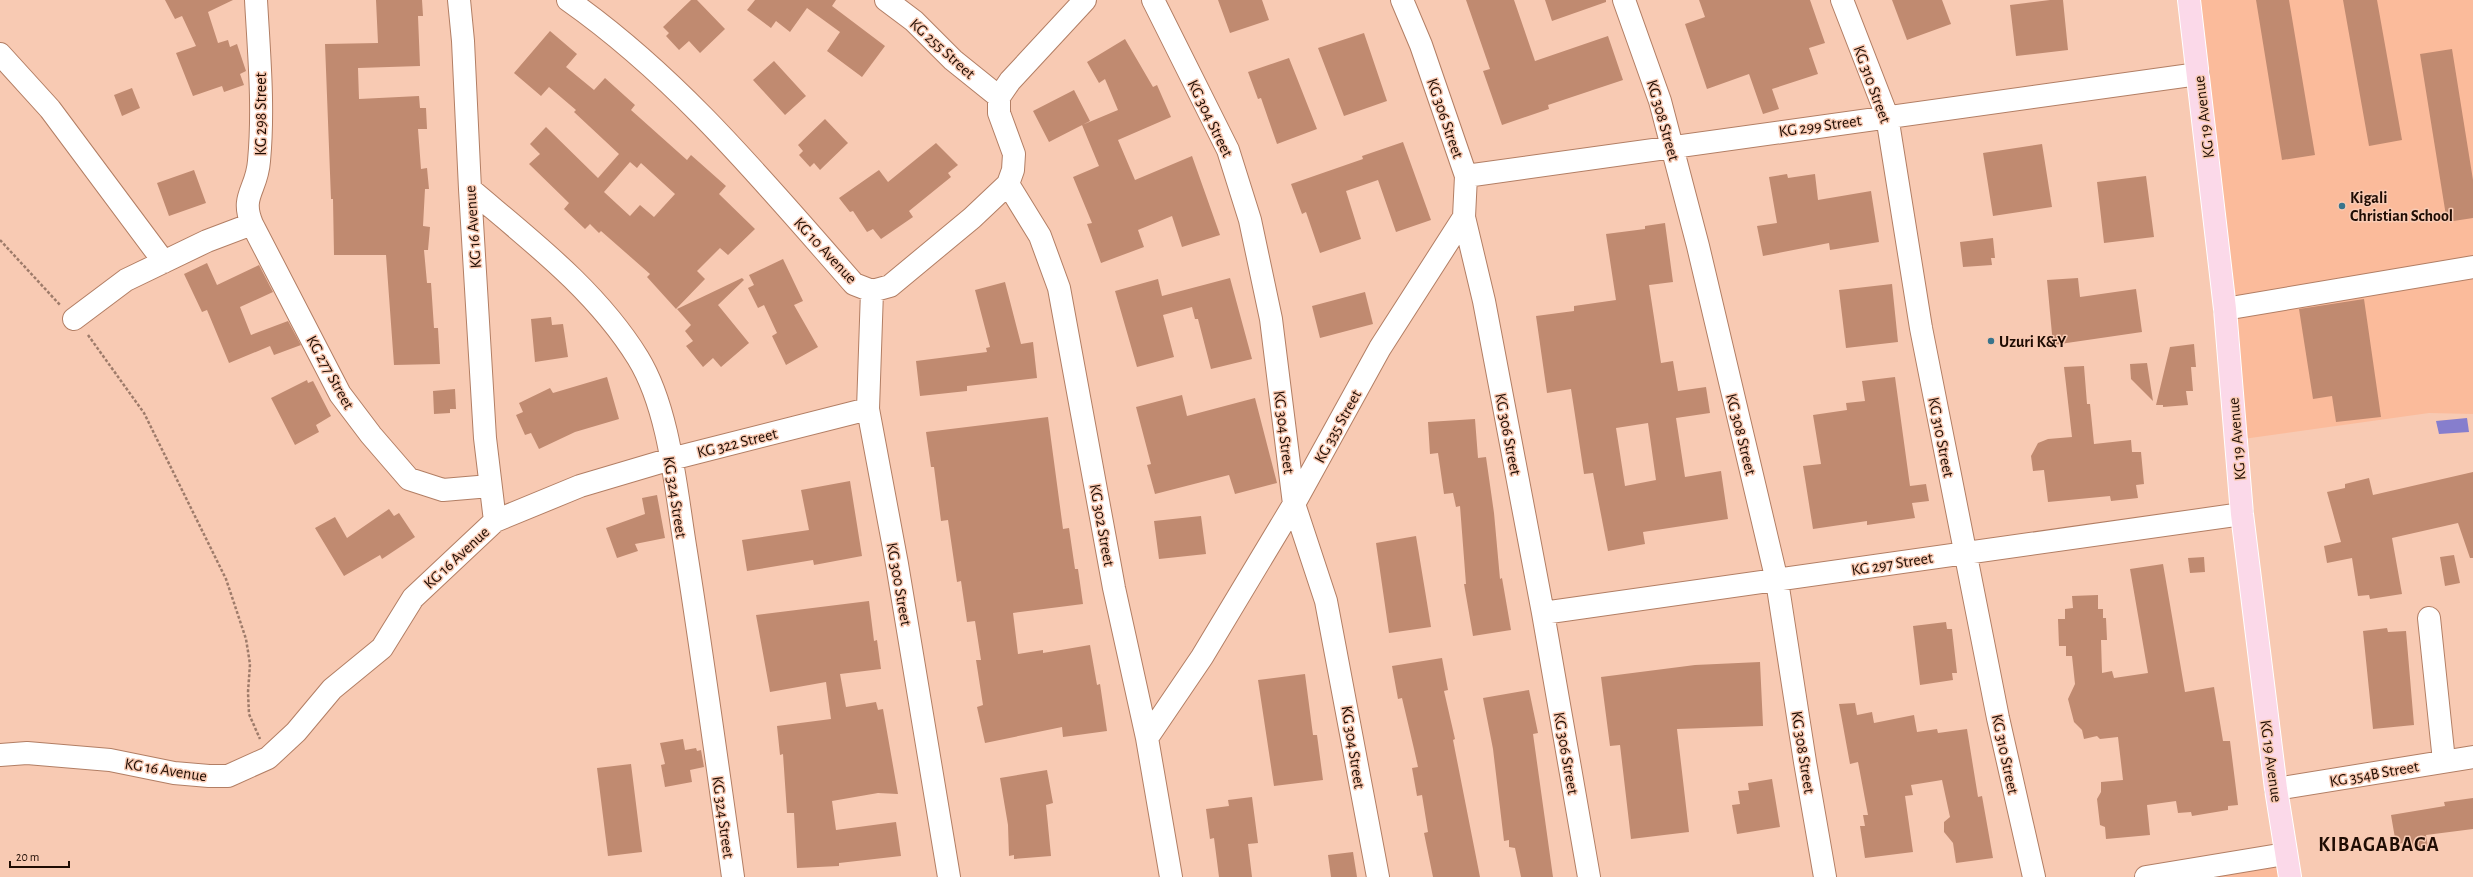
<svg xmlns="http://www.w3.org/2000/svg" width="2473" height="877" viewBox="0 0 2473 877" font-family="'Alegreya Sans',sans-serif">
<rect width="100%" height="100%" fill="#f8cab3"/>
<!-- built -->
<path fill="#fbbb9b" d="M2189,0h284v414l-44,-1 -193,27z
M2285,854l5,23h-143z"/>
<!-- water -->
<path fill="#867ecd" d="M2467,418l2,14 -30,2 -3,-13z"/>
<!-- building -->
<path fill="#c08a70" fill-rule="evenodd" d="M165,0h68l-25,12 10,31 10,-3 2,7 7,-3 9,27 -6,3 4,11 -20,7 -2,-6 -29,10 -17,-43 20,-7 -14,-30 -7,3z
M376,0h46l1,16h-5l2,50 -62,2 1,31 60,-3 1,12h6l1,21h-9l3,40 6,-1 2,21h-4l-2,37 7,1 -2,23h-4l3,33h4l3,45h4l2,36 -46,1 -8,-110h-52l-1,-56h-2l-6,-155 53,-1z
M691,0h6l28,29 -25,24 -11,-12 -10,9 -13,-14 3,-3 -6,-6z
M755,0h81l-4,6 53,40 -23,31 -35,-26 13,-19 -33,-24 -17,24 -14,-11 -5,7 -24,-18z
M1218,0h44l7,20 -39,13z
M1466,0h48l21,61 73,-25 15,44 -75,25 1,4 -47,16 -19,-54 7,-2z
M1545,0h61v2l-54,19z
M1699,0h111l15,43 -16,5 9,26 -46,15 7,20 -16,5 -14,-40 -42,15 -22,-65 20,-7z
M1892,0h50l9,24 -44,16z
M2050,0h13l5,50 -52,6 -6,-51z
M2256,0h33l26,155 -33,5z
M2343,0h34l25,140 -33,6z
M550,31l27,23 -11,13 28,23 11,-12 30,27 -4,5 56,50 4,-5 35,31 -7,8 36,35 -27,26 -8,-7 -23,23 8,8 -29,30 -29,-32 3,-3 -49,-43 -2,2 -9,-9 -5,5 -21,-20 5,-6 -40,-39 11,-10 -10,-10 16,-17 52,51 21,-24 -45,-42 2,-2 -27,-23 -8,9 -27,-23zM630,162l7,6 4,-5 34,31 -21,23 -14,-12 -10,11 -26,-24z
M1364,33l23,68 -43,15 -26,-68z
M1125,39l28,48 4,-2 14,32 -53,23 17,40 57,-24 28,79 -38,12 -10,-31 -34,14 6,17 -43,16 -14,-39 5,-1 -19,-46 26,-11 -17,-41 36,-15 -13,-31 -6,4 -12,-21z
M2452,49l21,131v38l-26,4 -27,-168z
M1289,58l28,71 -40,15 -16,-46 -3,1 -10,-27z
M774,61l32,35 -21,19 -32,-35z
M132,88l8,20 -18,8 -8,-21z
M1074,90l16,31 -41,21 -16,-31z
M825,119l23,24 -28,27 -6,-7 -4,4 -11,-12 4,-4 -5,-6z
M1403,142l28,78 -35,12 -18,-52 -32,11 15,48 -41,14 -14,-41 -4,2 -11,-30 72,-25 -1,-3z
M936,143l22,22 -10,8 3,4 -42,34 4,6 -32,22 -8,-10 -6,3 -14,-21 -3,1 -11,-14 40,-28 9,12z
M2042,144l10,63 -59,9 -10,-63z
M194,170l12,33 -37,13 -12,-33z
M1787,174l1,4 27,-4 3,26 53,-9 8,51 -49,8 -1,-7 -66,13 -6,-30 20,-3 -8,-46z
M2146,176l8,61 -50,6 -7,-61z
M1665,223l8,59 -24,3 12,78 12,-2 5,30 28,-4 4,26 -34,5 9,59 36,-6 7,48 -85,13 2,12 -37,7 -15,-78 -9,1 -13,-85 -24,4 -11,-77 38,-5v-5l42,-6 -10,-66 39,-5v-3zM1648,423l8,57 -31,6 -9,-58z
M1993,238l2,20h-4l1,7 -29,2 -3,-25z
M783,259l20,42 -9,4 24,42 -32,18 -14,-29 5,-3 -13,-28 -6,3 -10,-20 6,-3 -5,-10z
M207,263l10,22 42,-20 14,27 -33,15 11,28 37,-14 13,24 -27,10 -4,-9 -41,17 -22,-53 -5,2 -18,-38z
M742,278l2,2 -26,25 31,38 -28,24 -8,-9 -10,9 -17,-21 7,-5 -8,-10 6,-6 -14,-16z
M1230,278l22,81 -41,10 -13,-50h-3l-3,-12 -29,8 11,42 -37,10 -22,-76 43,-12 4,17z
M2078,278l2,19 56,-8 6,43 -89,13 -6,-65z
M1005,282l16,62 12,-2 4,36 -70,8v5l-47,5 -4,-35 71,-9 -1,-4 4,-1 -15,-57z
M1892,284l6,58 -52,6 -7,-58z
M1365,292l8,32 -53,14 -8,-32z
M2364,299l17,118 -45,5 -4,-26 -19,3 -14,-90z
M551,317l1,8 11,-1 5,33 -33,5 -4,-43z
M2194,344l2,23h-5l2,24h-7l2,14 -25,2v-2h-7l14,-58z
M2147,363l6,38 -22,-22 -1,-15z
M2084,366l3,38h3l4,40 37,-4 1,12h9l3,32 -8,1 2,13 -27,3 -1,-5 -62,6 -4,-32 -11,1 -2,-15 7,-13 10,-4 24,-2 -8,-70z
M607,377l12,42 -44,13 -36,17 -8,-16 -6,2 -9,-20 7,-3 -4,-9 31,-15 3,5z
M1895,377l15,109 16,-2 3,17 -17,2 3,15 -48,7v-4l-54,8 -10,-63 18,-2 -8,-49 34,-5 -1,-7 19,-2 -3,-20z
M307,380l1,3 5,-2 18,35 -15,9 3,7 -24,13 -24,-47z
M455,389l1,20h-6v4l-16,1 -1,-23z
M1182,395l5,21 68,-18 22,85 -42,11 -6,-19 -74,19 -8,-29 4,-1 -15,-57z
M1048,417l15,112 6,-1 6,41h3l5,35 -70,9 5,41 25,-4v3l47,-8 7,40 3,-1 7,47 -44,6 -1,-10 -77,16 -8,-36 6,-2 -7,-45h5l-6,-39 -8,1 -6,-41 -4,1 -9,-62 -7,1 -7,-54h-3l-5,-35z
M1475,419l3,39 8,-1 8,56 6,66 2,-1 9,52 -38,6 -9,-52h2l-6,-78 -4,1 -3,-14 -9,1 -6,-41 -8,1 -2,-32z
M2473,472v86h-3l-12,-35 -66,15 10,56 -32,5 -1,-4 -11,1 -6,-38 -25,5 -3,-17 17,-4 -14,-50 18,-4v-4l24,-6 4,17z
M850,481l12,75 -48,9 -1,-5 -66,11 -5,-31 67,-10 -8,-40z
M657,495l8,43 -30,6 3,7 -21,7 -11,-30 39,-14 -3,-16z
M389,509l5,7 5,-3 16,24 -33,22 -2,-4 -36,21 -29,-48 20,-11 12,21z
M1201,516l5,38 -47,5 -5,-38z
M1416,536l15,91 -42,6 -13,-90z
M2454,555l6,28 -15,3 -5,-29z
M2204,557l1,15 -15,1 -2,-15z
M2163,564l22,128 29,-5 9,54h7l8,64 -10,1v4l-36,6 -1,-4 -13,1 -2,-12 -29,4 3,30 -44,4 -1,-12 -5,-2 -3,-26 4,-7v-10l22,-2 -5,-43 -18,2 -3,-3 -13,3 -2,-9 -8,-8 -6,-23 7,-15 -3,-28h-6v-10h-7l-1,-27h7v-10l8,-1 -1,-12 26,-1v14h5v9h3l1,22h-6l1,33 10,-2 2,7 34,-5 -18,-104z
M869,601l5,40 3,-1 4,29 -41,5 6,33 30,-5 2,8 5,-1 15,85 -20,-1 -46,8 4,29 60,-8 5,34 -62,7v3l-42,2 -3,-55h-7l-4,-59 -3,1 -3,-29 54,-7 -5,-37 -56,10 -14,-77z
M1946,622l1,7h5l5,44h-5l1,7 -33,5 -7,-59z
M2387,628l1,4 18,-1 8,94 -41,4 -10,-98z
M1442,658l6,32 -4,1 11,48 -2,1 27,137h-47l-9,-44 4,-1 -6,-37 -5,1 -5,-28 6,-1 -4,-18 -12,-51 -4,1 -6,-33z
M1760,662l3,64 -86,3 12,103 -58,7 -11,-94 -10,1 -9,-69 94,-12z
M1305,674l8,61h4l6,45 -49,6 -16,-106z
M1529,690l9,43 -5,1 20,143h-32l-6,-29 -6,-1v-7l-5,1 -11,-92 -10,-51z
M1855,703l2,12 15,-3 2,11 40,-8 3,17 20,-3 1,4 29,-4 11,68 4,-1 11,62 -37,5 -3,-20 -9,-11v-10l6,-5 -8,-37 -31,5 2,10 -8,1 8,56 -48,6 -5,-32h5l-2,-11h5l-10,-53 -8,2 -11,-60z
M683,739l2,11 11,-2 1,3 4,-1 3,17 -14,3 2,12 -27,5 -4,-22 4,-1 -5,-21z
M631,764l11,88 -34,4 -11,-88z
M1047,770l6,33 -7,2 5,51 -37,3v-4l-5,1 -1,-31 -8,-47z
M1772,779l8,48 -43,7 -5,-29 8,-1 -2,-13 11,-1 -1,-7z
M1252,797l6,46 -10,1 4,33h-33l-5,-39 -4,1 -4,-30 23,-3 -1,-6z
M2473,798v31l-47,6 2,12 -16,2 -1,-7 -15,2 -5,-29 54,-9 -1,-4z
M1353,852l4,25h-26l-3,-22z"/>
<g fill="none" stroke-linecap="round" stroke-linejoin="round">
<!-- minor casing -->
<g stroke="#b27e64" stroke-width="24">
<path id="minor" d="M256,0c3,54 8,107 3,161 -2,29 -19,35 -7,63l88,170 31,41 38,44 34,11 47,-4
M568,0c111,78 197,183 286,284l18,7 18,-5 82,-68 36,-34 5,-14 1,-16 -15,-41v-16l11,-16 75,-81
M886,0l28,21 39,39 46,37
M1153,0l75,150 22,70 21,99 23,185 32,97 52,276
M1402,0l19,45 45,131 -2,41 20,84 59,312 46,264
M1624,0l36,101 38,145 79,335 28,181 20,115
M1842,0l45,116 34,212 77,390 36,159
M0,54l50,55 114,153
M1466,176l732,-102
M1008,184l32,52 19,52 55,300 33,150 24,139
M470,189c60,51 126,101 168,169 32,52 38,134 48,194 17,108 32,217 47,325
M872,291l-4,118 29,155 52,313
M2225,309l248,-42
M74,319l52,-39 81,-39 45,-17
M495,521l85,-35 91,-27 197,-50
M1543,613l699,-99
M2429,618l15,143
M1147,738l55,-81 92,-153 86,-156 84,-131
M0,755l27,-2 83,7 64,13 35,3h19l40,-18 28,-26 36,-43 50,-41 31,-50 82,-77 -10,-83 -15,-249 -7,-148 -4,-41
M2276,789l197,-32
M2146,877l139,-23"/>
</g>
<!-- major casing -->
<g stroke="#fff" stroke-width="24">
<path id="major" d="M2189,0l36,309 17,205 34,275 14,88"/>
</g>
<!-- path -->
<path stroke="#9e7b6a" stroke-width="2.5" stroke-dasharray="3 2" stroke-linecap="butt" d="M0,240l60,65
M88,335l56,78 82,166 20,60 4,25 -2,28 1,22 11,25"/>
<!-- minor -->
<use href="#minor" stroke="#fff" stroke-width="22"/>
<!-- major -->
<use href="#major" stroke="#fbd9e9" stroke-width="22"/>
</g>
<!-- markers -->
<g fill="#39748c" stroke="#f8cab3" stroke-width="1.5">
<circle cx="2342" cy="206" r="4"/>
<circle cx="1991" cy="341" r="4"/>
</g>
<g text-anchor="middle" stroke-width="3" stroke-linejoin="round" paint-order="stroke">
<!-- street labels -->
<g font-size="16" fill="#1f0c03" stroke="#f8cab3">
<text transform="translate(943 48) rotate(42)" y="6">KG 255 Street</text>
<text transform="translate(1873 84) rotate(70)" y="6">KG 310 Street</text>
<text transform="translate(260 114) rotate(-90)" y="6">KG 298 Street</text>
<text transform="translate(2203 117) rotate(-97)" y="6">KG 19 Avenue</text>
<text transform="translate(1211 118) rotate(64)" y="6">KG 304 Street</text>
<text transform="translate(1446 118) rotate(71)" y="6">KG 306 Street</text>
<text transform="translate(1664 120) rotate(74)" y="6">KG 308 Street</text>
<text transform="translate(1820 125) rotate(-8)" y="6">KG 299 Street</text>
<text transform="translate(472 227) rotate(-94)" y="6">KG 16 Avenue</text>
<text transform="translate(826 250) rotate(47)" y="6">KG 10 Avenue</text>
<text transform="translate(331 372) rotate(61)" y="6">KG 277 Street</text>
<text transform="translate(1337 426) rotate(-61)" y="6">KG 335 Street</text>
<text transform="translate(1285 432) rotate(83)" y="6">KG 304 Street</text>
<text transform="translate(1509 434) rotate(79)" y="6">KG 306 Street</text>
<text transform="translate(1742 434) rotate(76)" y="6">KG 308 Street</text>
<text transform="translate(1942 437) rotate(79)" y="6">KG 310 Street</text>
<text transform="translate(2236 439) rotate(-95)" y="6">KG 19 Avenue</text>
<text transform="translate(737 442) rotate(-14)" y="6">KG 322 Street</text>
<text transform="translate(676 497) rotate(81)" y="6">KG 324 Street</text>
<text transform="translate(1103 525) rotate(80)" y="6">KG 302 Street</text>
<text transform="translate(456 557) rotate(-43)" y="6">KG 16 Avenue</text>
<text transform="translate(1892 563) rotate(-9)" y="6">KG 297 Street</text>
<text transform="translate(900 584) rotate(80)" y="6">KG 300 Street</text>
<text transform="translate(1354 747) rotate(81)" y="6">KG 304 Street</text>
<text transform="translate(1804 752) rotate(81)" y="6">KG 308 Street</text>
<text transform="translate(1567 753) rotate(80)" y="6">KG 306 Street</text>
<text transform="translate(2006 754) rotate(78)" y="6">KG 310 Street</text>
<text transform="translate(2272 761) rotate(82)" y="6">KG 19 Avenue</text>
<text transform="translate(166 769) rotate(9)" y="6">KG 16 Avenue</text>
<text transform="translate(2374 773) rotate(-10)" y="6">KG 354B Street</text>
<text transform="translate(724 817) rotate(82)" y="6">KG 324 Street</text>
</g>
<!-- poi labels -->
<g font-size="16" font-weight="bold" fill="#1f0c03" stroke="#f8cab3" text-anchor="start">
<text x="2350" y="203">Kigali<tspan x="2350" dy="18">Christian School</tspan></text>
<text x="1999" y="347">Uzuri K&amp;Y</text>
</g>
<!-- district labels -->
<g font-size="20" font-weight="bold" letter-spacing="1" fill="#1f0c03" stroke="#f8cab3">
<text x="2379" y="851">KIBAGABAGA</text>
</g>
</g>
<!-- scale -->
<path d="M10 861v6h59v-6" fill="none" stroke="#1f0c03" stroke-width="2"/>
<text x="16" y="861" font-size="12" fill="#1f0c03" stroke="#f8cab3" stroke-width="3" paint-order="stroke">20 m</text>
</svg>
